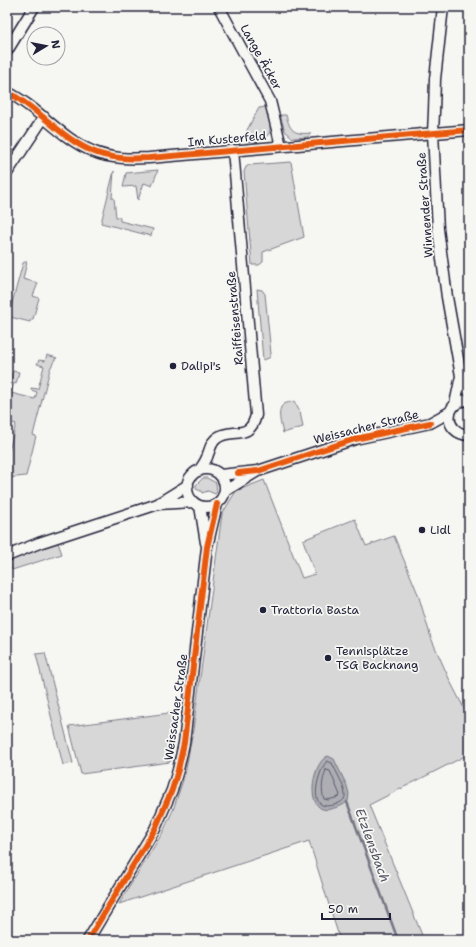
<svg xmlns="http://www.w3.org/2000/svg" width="476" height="947" viewBox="0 0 476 947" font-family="'Shantell Sans',sans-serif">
<rect width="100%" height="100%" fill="#f6f6f2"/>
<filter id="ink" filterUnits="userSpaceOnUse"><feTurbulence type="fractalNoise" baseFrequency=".025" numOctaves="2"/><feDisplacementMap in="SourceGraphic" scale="8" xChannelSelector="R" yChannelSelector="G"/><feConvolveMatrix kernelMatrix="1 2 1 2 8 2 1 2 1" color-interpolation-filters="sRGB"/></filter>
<g filter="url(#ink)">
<!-- green -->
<path fill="#d7d7d7" stroke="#7c7c89" d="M267,107c5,25 8,32 -21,35l2,-4 -1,-8 12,-22z
M280,115h6c4,15 7,20 25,18l-3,4 -15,1 -8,-7z
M291,162l13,75 -41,15v10l-4,3h-7l-8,-93 2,-5 3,-2z
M158,170l-6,16 -8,-3 -6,17 -2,-14 -13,1 3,-14z
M114,171l-2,27h2l2,19h4v4l33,8 -2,7 -50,-13z
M25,262h2l-4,17 15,4 -5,13 6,2 -6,21h-2l-1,3 -20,-5 -1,-3 14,-51z
M257,289l5,1 3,4 6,60 -2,4 -6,2z
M47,355l10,3 -2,1 -5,10 -17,66 3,1 -10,40 -19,2v-20l9,-34 -9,-3v-37l2,1 4,-14 6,1 -3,12 -2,-1 -3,10 24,6 2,-7 -6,-2v-2l7,1 6,-23 -7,-2 2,-4 6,1z
M294,401l6,11 3,15 -20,6c-2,-8 -7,-24 1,-29 2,-1 7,-2 10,-3z
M203,478h4l9,5 1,9 -2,2 -7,-3 -6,2 -1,-2 -5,-2v-4z
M264,480l38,98 13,-4 -12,-34 52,-21 11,27 28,-10 24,58 13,44 20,45 18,35v36l-100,51 55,135h-84l-31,-99 -190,63 44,-72 10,-22 12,-36 8,-44 29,-216 14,-23z
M57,540l5,14 -50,16 -4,-12z
M45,653l28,110 -10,2 -27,-111z
M177,712l-7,50 -89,12 -12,-48z"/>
<!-- water -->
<path fill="#adadb3" stroke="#757583" d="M328,756l6,3 13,27 2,8 -1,7c-5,5 -10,6 -17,8 -27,7 -20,-47 -3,-53z"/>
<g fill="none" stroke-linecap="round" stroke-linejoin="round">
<!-- shore -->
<path stroke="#5a5a6b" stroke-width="1" d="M327,761l5,2c4,9 12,21 13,32 1,8 -16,13 -23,10 -12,-6 -2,-37 5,-44z
M326,770l4,1 10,24 -1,2 -11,3 -4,-1c-3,-9 -2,-19 2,-29z"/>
<!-- stream -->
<path stroke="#757583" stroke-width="2.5" d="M347,802l51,138"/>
<!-- minor casing -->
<g stroke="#22223b" stroke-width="13">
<path id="minor" d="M219,7l51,94 11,45
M443,7l-8,72 -1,33 -1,21 5,96 9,68 14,79 8,16
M7,51l27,-44
M7,92c31,15 53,46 85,59 18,8 38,8 57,7l320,-28
M7,173l37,-56
M469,400c-26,0 -26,34 0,35
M455,404l6,-28
M187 488a19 19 0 1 1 38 0a19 19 0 1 1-38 0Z
M199,471c3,-5 8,-11 9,-17 3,-6 2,-11 9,-16 14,-11 33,4 39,-23l-23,-265
M220,475l38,-4 97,-32 75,-16 20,-11
M225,491l31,-19
M159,503l29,-18
M200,506l6,37
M7,556l32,-13 119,-39 35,-2
M88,940l67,-111 17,-39 6,-20 6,-27 23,-196 10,-43"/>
</g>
<!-- minor -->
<use href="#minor" stroke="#f6f6f2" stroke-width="10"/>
<!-- cycleway casing -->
<g stroke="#f6f6f2" stroke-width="8">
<path id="cycleway" d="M7,92c31,15 53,46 85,59 18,8 38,8 57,7l320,-28
M238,473l20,-2 97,-32 75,-16
M88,940l67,-111 17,-39 6,-20 6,-27 23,-196 10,-43"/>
</g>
<!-- cycleway -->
<use href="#cycleway" stroke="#e8590c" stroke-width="6"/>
</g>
</g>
<!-- markers -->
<g fill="#22223b" stroke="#f6f6f2" stroke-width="1.5">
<circle cx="173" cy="366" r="4"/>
<circle cx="422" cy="530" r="4"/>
<circle cx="263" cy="610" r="4"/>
<circle cx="328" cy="658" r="4"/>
</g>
<g text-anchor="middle" stroke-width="3.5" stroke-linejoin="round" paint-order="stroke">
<!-- street labels -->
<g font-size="12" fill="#22223b" stroke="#f6f6f2">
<text transform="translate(261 57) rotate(61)" y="4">Lange Äcker</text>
<text transform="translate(227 139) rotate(-5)" y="4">Im Kusterfeld</text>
<text transform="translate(425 205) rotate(-94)" y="4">Winnender Straße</text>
<text transform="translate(235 318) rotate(-95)" y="4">Raiffeisenstraße</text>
<text transform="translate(366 427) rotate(-14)" y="4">Weissacher Straße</text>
<text transform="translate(176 707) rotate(-82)" y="4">Weissacher Straße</text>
</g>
<!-- poi labels -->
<g font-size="12" fill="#22223b" stroke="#f6f6f2" text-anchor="start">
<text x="181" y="370">Dalipi's</text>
<text x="430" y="534">Lidl</text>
<text x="271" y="614">Trattoria Basta</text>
<text x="336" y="655">Tennisplätze<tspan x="336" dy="14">TSG Backnang</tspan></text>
</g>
<!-- water labels -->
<g font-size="13" font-style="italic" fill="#535365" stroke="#f6f6f2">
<text transform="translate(373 845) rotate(70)" y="5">Etzlensbach</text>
</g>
</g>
<!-- margin -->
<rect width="476" height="947" fill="none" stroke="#f6f6f2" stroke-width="24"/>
<rect x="12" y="12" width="452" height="923" fill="none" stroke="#22223b" stroke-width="1.5" filter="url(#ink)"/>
<!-- north arrow -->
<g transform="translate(46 46) rotate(80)"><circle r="19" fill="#f6f6f2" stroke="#a1a1a9"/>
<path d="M0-3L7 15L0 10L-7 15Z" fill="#22223b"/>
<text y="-6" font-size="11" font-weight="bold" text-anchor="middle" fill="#22223b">N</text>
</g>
<!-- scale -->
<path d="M322 913v6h68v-6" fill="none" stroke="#22223b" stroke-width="2"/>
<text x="328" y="913" font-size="12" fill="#22223b" stroke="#f6f6f2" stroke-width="3" paint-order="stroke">50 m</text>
</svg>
